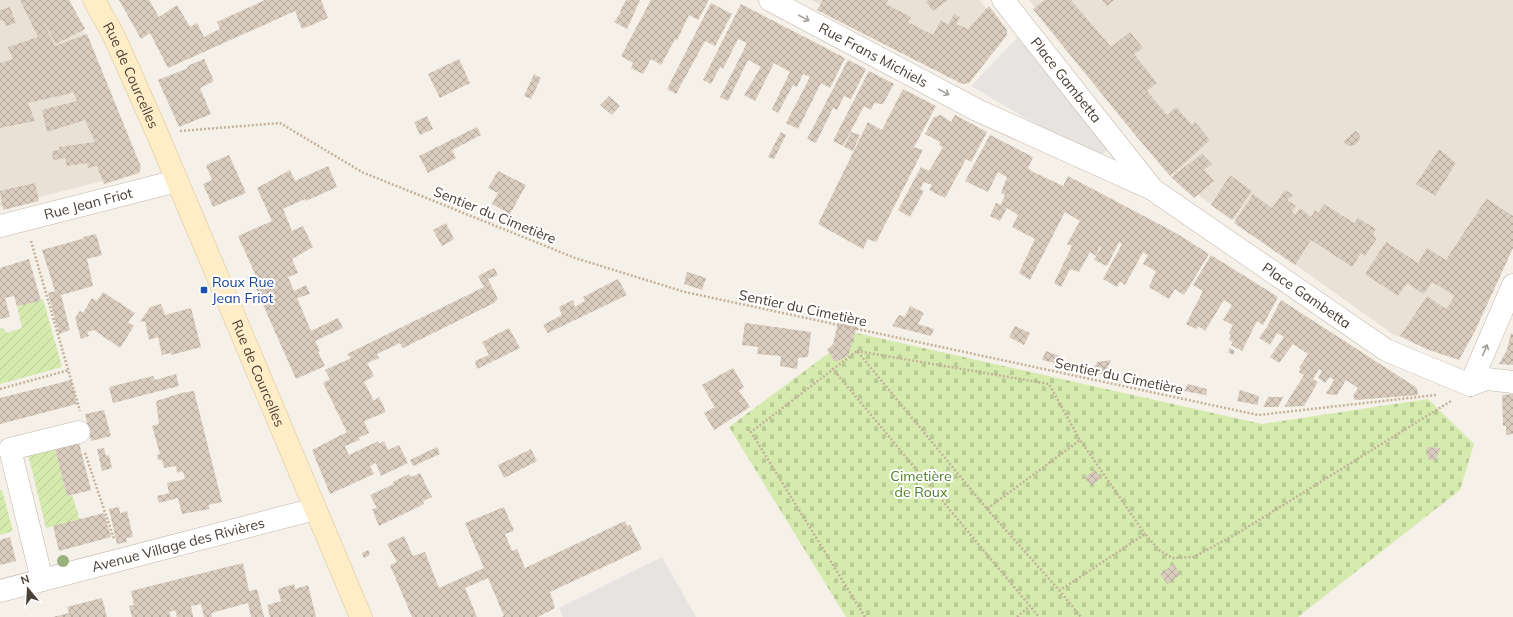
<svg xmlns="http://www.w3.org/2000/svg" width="1513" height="617" viewBox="0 0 1513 617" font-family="Mulish,sans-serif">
<defs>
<pattern id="cemetery-stones" width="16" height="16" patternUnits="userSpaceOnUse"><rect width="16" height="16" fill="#d5ebae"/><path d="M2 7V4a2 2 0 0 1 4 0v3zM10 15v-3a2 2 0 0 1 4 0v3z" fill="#b8cb96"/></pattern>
<pattern id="garden-furrows" width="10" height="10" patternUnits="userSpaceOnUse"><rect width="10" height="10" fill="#d5ebae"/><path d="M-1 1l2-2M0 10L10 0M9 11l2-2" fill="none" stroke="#b8cb96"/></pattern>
<pattern id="building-cross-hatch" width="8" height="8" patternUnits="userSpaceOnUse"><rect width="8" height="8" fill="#dacdbf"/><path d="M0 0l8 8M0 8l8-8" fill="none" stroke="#b3a89c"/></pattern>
</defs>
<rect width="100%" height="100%" fill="#f5f0e8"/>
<!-- residential -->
<path fill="#e9e1d5" d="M0,0h64l20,33 54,139 -138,35z
M811,0h168l26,30 -39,49z
M1029,0h484v225l-55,130 -64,-20 -200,-143 -29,-26z"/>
<!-- cemetery -->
<path fill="url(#cemetery-stones)" d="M856,333l406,91 166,-25 46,45 -14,46 -162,127h-452l-117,-190z"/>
<!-- garden -->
<path fill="url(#garden-furrows)" d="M43,299l19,68 -62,17v-55l4,-1 2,5 16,-5 -5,-22z
M55,447l12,49 5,-1 8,25 -34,8 -18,-74z
M0,490h2l11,41 -13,4z"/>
<!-- parking -->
<path fill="#e6e3e0" d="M1018,37l89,113 -11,9 -125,-73z
M662,557l34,60h-133l-4,-9z"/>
<!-- building -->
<path fill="url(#building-cross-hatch)" d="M20,0h49l16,29 -29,15 -13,-23 12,25 32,-12 54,133 -2,6 -35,11 -7,-18 -9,2 -1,-5 -20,3 -2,-8 -12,2 -1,-9 8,-1 -1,-3 36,-5 -10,-22 -38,12 -5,-22 35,-9 -4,-9 -15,5v-1l-30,7 7,18 -35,7v-65l13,-4 -5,-12 30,-10z
M119,0h30l10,17 18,-12 13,22 7,-4 7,14 16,-8 -3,-7 48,-22h56l7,18 -26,11 -7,-18 -127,57 -18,-35 -9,6z
M626,0h14l-13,29 -13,-7 7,-10 -1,-1z
M651,0h58l-11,20 -9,-5 -12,25 -2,-1 -14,26 -10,-6 -8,15 -12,-6 2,-5 -12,-7z
M823,0h65l-2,4 25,13 -3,5 25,13 8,-15 7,5 6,-11 6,3 -4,7 12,5 21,-23 18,24v5l-38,48 -7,1 -145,-74z
M929,0h19l-15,11 -7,-9z
M1045,0h26l40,47 19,-15 13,16 -9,6 23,29 -10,8 20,24 9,-8 16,18 3,-3 15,18 -40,36 -39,-46 -98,-121z
M1102,0h12l-7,6z
M711,3l21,11 -17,32 -10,-5 -29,53 -9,-5z
M741,4l104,54 -15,30 -9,-5 -23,46 -12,-6 24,-46 -7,-3 -6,13 -4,-2 -15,28 -6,-4 18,-37 -16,-9 -19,38 -11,-6 17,-28 -13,-7 -20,41 -8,-4 27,-54 -9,-4 -15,30 -3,-2 -9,17 -8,-4z
M10,7l6,16 -10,3 -2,-5 -4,-1v-10z
M204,59l10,22 -14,7 11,26 -32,13 -21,-47 30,-12 -1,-2z
M459,59l11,24 -30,15 -12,-24z
M848,60l18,9 -15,30 -7,-3 -7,14 -4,-2 -17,35 -9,-4z
M869,71l25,13 -11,20 -9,-1 -3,7 -7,-4 -21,40 -10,-5z
M534,74l7,4 -10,21 -7,-3z
M903,89l33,17 -22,41 9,3 -47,92 -8,-3 -5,10 -45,-25 50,-102 14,8z
M609,96l11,10 -8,9 -12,-10z
M941,115l10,7 4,-7 32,17 -16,30 -5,-3 -21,39 -16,-8 3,-5 -8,-3 -4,7 4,2 -14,26 -12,-7 23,-43 8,4 14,-24 -4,-2 1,-3 -15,-8 9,-17z
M427,116l6,13 -13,6 -6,-13z
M477,127l4,8 -29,15 4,8 -28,15 -9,-17z
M1355,131l4,2 1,6 -5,6 -6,1 -6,-4z
M781,132l5,3 -12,24 -6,-2z
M851,132l9,3 -7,16 -9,-4z
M990,135l43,22 -5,11 3,3 32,15 5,-10 108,57 33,21 -25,41 -9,-6 -6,10 -20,-12 7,-16 -13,-7 5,-9 -5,-3 -18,33 -5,-4 -3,6 -14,-8 19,-35 -3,-2 -12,24 -13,-6 7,-12 -1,-2 -4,10 -6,-4 -11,20 -9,-3 -9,18 -7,-4 18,-37 -5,-2 13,-23 -15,-9 -35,68 -11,-7 16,-34 -23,-12 6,-12 -11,-7 -7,13 -10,-5 6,-13 5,2 4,-10 -4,-2 6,-16 -9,-5 -10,20 -23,-11z
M1439,149l17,14 -21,33 -19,-12z
M1202,154l10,10 -8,6 10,11 -20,17 -23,-21z
M229,155l17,38 -33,14 -10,-23 9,-4 -6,-15z
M328,166l9,21 -31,14 -1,-2 -22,10 9,22 11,-5 10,21 -21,12 6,14 -10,4 6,14 12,-6 4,9 -13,4 14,33 27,-13 5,10 -28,13 5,10 -2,1 7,14 -29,13 -40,-90 5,-2 -23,-51 34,-15 -15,-33 33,-18 5,11z
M498,171l28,14 -16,29 -18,-10 6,-11 -10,-5z
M1230,175l22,16 -20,29 -21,-15z
M35,183l4,18 -36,9 -3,-19z
M1285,190l8,5 -6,5 9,6 -4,6 3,3 5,-7 11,9 4,-7 3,3 6,-9 30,19 4,-5 18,11 -3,6 4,3 -12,18 -4,-3 -9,14 -41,-27 -16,25 -61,-42 19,-29 19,14z
M1487,199l26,17v32l-38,83 -16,29 -33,-11 -26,-13 27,-40 19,13 9,-13 -23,-14 -8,12 -17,-11 -9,13 -33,-22 21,-32 32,21 9,-15 19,12 30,-46 3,-1 -2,-1z
M446,223l8,16 -12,7 -9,-16z
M96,234l6,21 -15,4 6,27 -32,9 9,35 -11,4 -11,-41 7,-2 -13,-41 40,-11v2l1,-4z
M1211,255l67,42 -15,28 -6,-4 -15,30 -11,-6 2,-3 -4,-2 2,-5 -2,-2 4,-8 -10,-5 9,-15 -8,-5 -19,31 -7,-5 -2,3 -10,-5 17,-33 -10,-6z
M29,259l12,42 -24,5 -3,-10 -9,2 5,19 -10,2v-51z
M494,268l4,7 -10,4 10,20 -4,4 -91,45 -3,-5 -23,11 2,4 -12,5 7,13 -10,6 10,19 5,-4 7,15 -22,9 5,12 -11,5 2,2 -15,6 2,5 2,4 29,-14 1,3 5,-3 4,9 11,-5 9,18 -27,13 -5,-13 -6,3 4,8 -44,20 -18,-44 35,-18 -24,-49 7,-4 -5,-9 26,-12 -4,-4 137,-67 -6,-11z
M687,272l19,6 -4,12 -18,-6z
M618,279l9,16 -79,38 -5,-8 19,-10 -3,-8 14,-7 2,7 10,-6 -2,-4z
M103,292l32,21 -7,9 6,4 -14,22 -26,-18 -7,2 2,4 -8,3 -6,-21 5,-7 3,2 9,-15 5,3z
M1281,300l133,86 3,2 1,7 -63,5 -2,-4 5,-8 -12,-8 -9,15 -11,-1 8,-14 -4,-3 -5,6 -7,-5 4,-7 -3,-2 -6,10 5,3 -14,24 -20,1 20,-32 -5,-3 2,-3 -2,-1 9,-14 -15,-10 -14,19 -9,-6 14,-20 -7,-4 -7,12 -11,-7 8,-11z
M161,304l4,11 26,-7 10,39 -30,8v-2l-9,2 -4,-18 -9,3 -4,-19 -5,1 10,-15z
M910,306l14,7 -6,11 16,5 -3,7 -39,-10 7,-11 6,2z
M745,323l66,9 -3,25 -10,1 -1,11 -17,-3 1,-10 -24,-2 1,-7 -16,-2z
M838,323l19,4 -9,29 -13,6 -8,-12 6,-6z
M1015,326l15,7 -6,12 -15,-8z
M509,328l11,20 -43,21 -2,-8 14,-6 -7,-13z
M1511,333l2,1v31l-14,-1 8,-14z
M1230,348l5,3 -2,4 -5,-3z
M1046,351l13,5 -3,7 -14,-3z
M1111,360l-5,10 12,2 -2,5 -24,-5 5,-10z
M733,368l11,19 -5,4 11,16 -36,23 -10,-17 11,-6 -13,-22z
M176,374l3,12 -66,17 -4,-16 44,-11 2,4z
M71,380l6,24 -77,20v-26z
M1188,384l19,5 -1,6 -22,-4z
M1240,390l19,6 -1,9 -21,-4z
M194,391l28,111 -14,3 2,4 -28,5 -4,-16 -19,5 -2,-7 12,-3 -2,-10 18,-4 -2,-8 -6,2 -1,-7 -12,2 -2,-8h-4l-1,-5 3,-1 -8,-28 7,-2 -3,-23 25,-8z
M1513,394v40l-7,1v-9h-3l-1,-31z
M1268,397h15l-5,10h-15z
M104,410l7,26 -20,5 -6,-27z
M78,439l13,51 -24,6 -13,-51z
M437,447l3,7 -27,12 -3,-6z
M1426,447l14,1 -3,11 -3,2 -6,-2z
M104,448l2,8 3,-1 3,13 -10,3 -5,-22z
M531,449l6,12 -33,17 -6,-13z
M1095,470l6,8 -10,8 -6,-9z
M420,473l12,24 -9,4 1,3 -45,22 -7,-17 5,-1 -7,-13 24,-11 -1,-2 16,-8 2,3z
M119,507l1,6 7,-2 6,26 -7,1 1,4 -10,2 -8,-35z
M504,507l10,24 -9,3 7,17 5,-2 8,19 100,-47 2,5 3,-1 12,24 -92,43 5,16 -17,9h-37l3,-1 -16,-38 -23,10 12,29h-65l-22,-52 7,-3 -10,-18 17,-8 9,20 12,-4 14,36 45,-20 -19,-45z
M104,513l7,24 -52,14 -6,-25z
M10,537l6,24 -16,4v-25z
M368,550l2,5 -6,3 -2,-5z
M243,563l6,28 8,-2 7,28h-13l-3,-14 -37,10 1,4h-8l-3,-13 -10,2 2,11h-16l-2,-7 -6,2 2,5h-39l-3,-11 5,-1 -3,-14z
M1174,564l6,11 -13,9 -7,-10z
M294,584l1,5 13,-4 8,32h-46l-3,-12 14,-4 -3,-12z
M102,598l5,19h-54l16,-4 -2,-6z"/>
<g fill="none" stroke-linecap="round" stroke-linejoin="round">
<!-- street casing -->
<g stroke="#c1b7aa" stroke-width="23">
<g id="street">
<path id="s1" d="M770,0l207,110 175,79 234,161 84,35"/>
<path id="s2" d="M1003,0l147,186"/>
<path id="s3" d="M0,226l177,-45"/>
<path d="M1470,385l43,-100"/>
<path d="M1470,385l17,-6 26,3"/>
<path d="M42,580l-32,-131 69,-17"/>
<path id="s4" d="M0,591l315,-82"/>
</g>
</g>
<!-- secondary casing -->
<g stroke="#dbc397" stroke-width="23">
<g id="secondary">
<path id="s5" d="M94,0l20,36 43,97 204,484"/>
</g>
</g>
<!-- path -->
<path stroke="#c4b19a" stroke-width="2.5" stroke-dasharray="2 2" stroke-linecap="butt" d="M180,131l100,-8 82,49 213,86 110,34 573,123 178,-20
M31,241l49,170
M857,351l192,33 31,56
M832,368l207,249
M0,389l69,-19
M85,453l29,86
M987,509l72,81 6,-3 80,-53 14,16 13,8 22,-1 44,-24 213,-132
M1059,590l22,27
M865,617l-114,-185 106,-81 130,158 93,-69 65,94
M1017,617l13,-11"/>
<!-- street -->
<use href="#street" stroke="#fff" stroke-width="22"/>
<!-- secondary -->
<use href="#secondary" stroke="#ffedc8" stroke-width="22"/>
</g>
<!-- trees -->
<circle fill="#9ab17d" cx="63" cy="561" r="6"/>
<!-- one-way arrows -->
<defs><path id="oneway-shaft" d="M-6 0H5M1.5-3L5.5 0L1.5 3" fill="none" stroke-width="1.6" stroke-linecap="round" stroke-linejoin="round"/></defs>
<g stroke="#a4a09a">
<use href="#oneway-shaft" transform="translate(804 18) rotate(28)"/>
<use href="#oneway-shaft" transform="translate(944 92) rotate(28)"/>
<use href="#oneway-shaft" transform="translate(1485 350) rotate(-67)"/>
</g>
<!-- markers -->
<rect fill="#1a4fb4" stroke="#fff" stroke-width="1.5" x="200" y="286" width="8" height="8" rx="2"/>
<g text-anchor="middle" stroke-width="4" stroke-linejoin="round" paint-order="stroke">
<!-- street labels -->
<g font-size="14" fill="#494036" stroke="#fff">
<text dy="5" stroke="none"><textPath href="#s1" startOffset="117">Rue Frans Michiels</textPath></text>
<text dy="5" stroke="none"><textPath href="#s5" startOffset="84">Rue de Courcelles</textPath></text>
<text dy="5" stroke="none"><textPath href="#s2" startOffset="102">Place Gambetta</textPath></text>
<text dy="5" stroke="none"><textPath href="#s3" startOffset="91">Rue Jean Friot</textPath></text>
<text transform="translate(495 215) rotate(22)" y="5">Sentier du Cimetière</text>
<text dy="5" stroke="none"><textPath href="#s1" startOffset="614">Place Gambetta</textPath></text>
<text transform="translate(803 308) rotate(12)" y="5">Sentier du Cimetière</text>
<text dy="5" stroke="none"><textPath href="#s5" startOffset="408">Rue de Courcelles</textPath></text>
<text transform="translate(1119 376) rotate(12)" y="5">Sentier du Cimetière</text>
<text dy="5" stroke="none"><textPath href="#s4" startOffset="184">Avenue Village des Rivières</textPath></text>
</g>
<!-- transit labels -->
<g font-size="14" fill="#164399" stroke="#fff" text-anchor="start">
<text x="212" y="287">Roux Rue<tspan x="212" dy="16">Jean Friot</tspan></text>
</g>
<!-- park labels -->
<g font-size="14" fill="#4f7e25" stroke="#fff">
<text x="921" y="481">Cimetière<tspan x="921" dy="16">de Roux</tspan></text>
</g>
</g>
<!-- north arrow -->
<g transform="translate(28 589) rotate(342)" stroke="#ffffff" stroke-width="3" paint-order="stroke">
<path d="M0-3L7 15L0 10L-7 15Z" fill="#494036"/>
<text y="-6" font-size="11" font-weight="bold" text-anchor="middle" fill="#494036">N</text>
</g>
</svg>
